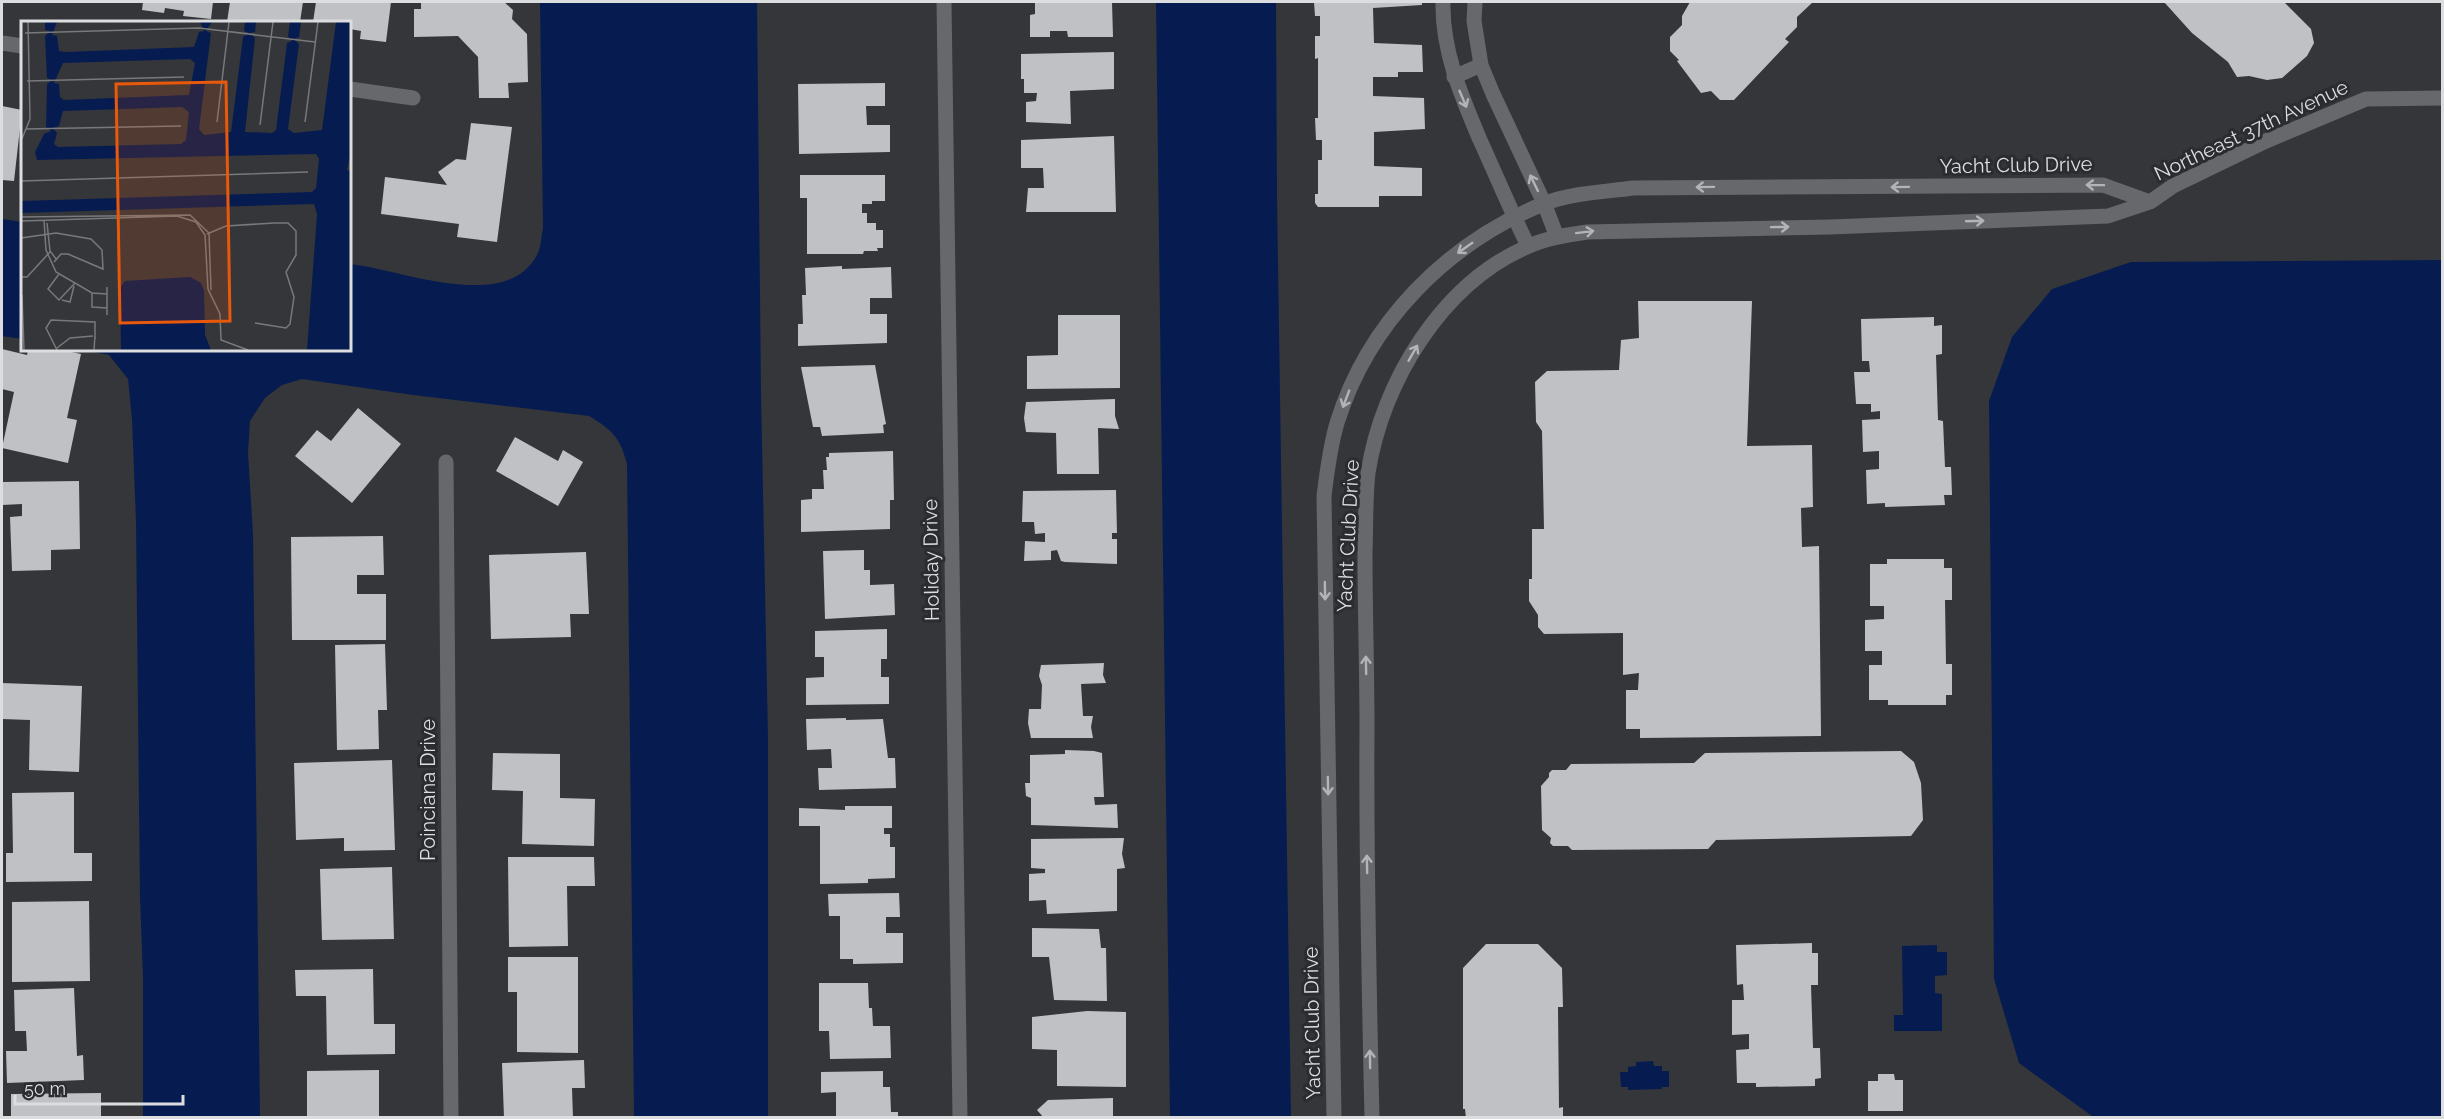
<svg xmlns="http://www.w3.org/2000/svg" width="2444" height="1119" viewBox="0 0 2444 1119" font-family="Raleway,sans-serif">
<rect width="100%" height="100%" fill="#353639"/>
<!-- water -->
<path fill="#061c51" d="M540,2h217l4,390 7,346v379h-134l-7,-653c-7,-27 -15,-34 -38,-48l-176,-21 -111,-16 -20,6 -17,13 -15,23 -2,32 5,81 7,583h-117v-139l-3,-80 -4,-376 -4,-103 -4,-40 -19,-24 -24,-5h265v-86c49,5 156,50 187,-9 4,-7 4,-18 6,-27z
M1156,2h120l1,195 14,920h-121z
M2,219l20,3v117l-20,-3z
M2442,260v857l-350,-1 -73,-53 -25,-84 -5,-578 23,-64 40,-48 79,-27z
M1937,945v7h10v23l-12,1v17l7,1v37h-48v-16h9l-1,-69z
M1653,1061l1,5h8v5h7v16h-7v2l-34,1v-3h-7l-1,-15h8v-5l8,-1v-4z"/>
<!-- building -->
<path fill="#c0c1c5" d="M143,2h70l-2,17 -28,-3 1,-5 -19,-3 -1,5 -22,-3z
M230,2h73l-3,20h-73z
M316,2h75l-5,40 -26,-3 1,-8 -11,-2v-7h-37z
M421,2h83l9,8 -1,9 15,15 1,48 -20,1 1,15h-30l-1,-41 -20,-21 -44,1v-28h7z
M1035,2h77l1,35h-45l-1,-6h-17v6h-20v-22l5,-1z
M1314,2h108v3l-49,3 1,35 48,2 1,27h-25v5h-25v19l51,2 1,31 -51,3v34l48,2v28h-43v11h-61l-3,-4v-9h3v-34h4v-20h-6l-1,-22h3v-60l-3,1v-23h5v-20h-5z
M1690,2h123l-16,15v10l-12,12 4,3 -55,58h-14l-9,-9 -10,2 -24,-32 2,-1 -9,-9v-14l12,-12v-9z
M2164,2h120l27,27 3,14 -7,13 -25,22 -15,2 -18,-4 -12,1 -9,-15 -36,-29z
M1114,52v37l-44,2 1,33 -45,-2v-20l10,-1 1,-8h-13v-14h-3v-25z
M885,83v23h-19l1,19h23v27l-91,2 -1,-70z
M2,106l20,4 -8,71 -12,-1z
M471,123l41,4 -15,115 -40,-5 2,-13 -78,-10 4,-37 62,8 -9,-13 18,-13 10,1z
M1114,136l2,76h-90l2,-24h16l-1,-20h-22v-28z
M800,175h85v26h-13v3h-10v9h5v10h9v7h7v18h-6l1,3h-14l-1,3h-56v-56h-7z
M842,266v3l49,-2 1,31h-22v16h17v29l-89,3v-22h5l-1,-29h4l-1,-27z
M1638,301h114l-5,145 65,-1 1,62 -12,1 1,39 17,-1 2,190 -181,2v-9h-14v-39h12l1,-17 -16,2v-42l-79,1 -6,-7v-12l-9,-14v-22h3v-50h12l-2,-98 -6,-9 -1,-40 12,-11 72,-1 2,-30 18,-2z
M1058,315h62v73l-93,1v-33l31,-1z
M1934,317v9l8,-1v29l-6,1 2,65 5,1 2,46h6l1,28h-8l1,10 -60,2v-4l-18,1 -1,-34 13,-1v-18l-16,1 -1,-32 18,-1v-8l-9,1v-8h-15l-2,-32h16l-1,-11h-7l-1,-42z
M2,349l25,6 1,-5h34l19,4 -14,64 10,2 -9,43 -66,-15 12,-56 -12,-3z
M875,365l11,59 -3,1 1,8 -62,3 -2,-9h-7l-12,-60z
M1115,399v17l4,13 -21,-1 1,46h-42l-1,-41 -30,-1 -2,-14 2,-16z
M358,408l43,36 -49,59 -57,-47 22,-26 14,11z
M515,437l43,24 5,-11 20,12 -25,44 -62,-35z
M893,451l1,49h-4v29l-89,3v-32l11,-1v-10h12l-1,-19h4l-1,-13h3v-4z
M79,481l1,68 -29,1v20l-39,1 -2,-54 12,-1v-12l-20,1v-23z
M1116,490l1,43h-5v6h5v25l-52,-2 -4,-1 -4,-11 -6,1v9l-27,1 1,-20 20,1v-9l-10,1 -1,-12h-12l1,-31z
M383,536l1,39h-27v19h29v46h-94l-1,-103z
M864,550v20h6v15l24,-1 1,31 -70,4 -2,-68z
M586,552l3,62h-19l1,23 -80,2 -2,-84z
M1887,559h57v9h8v32h-7l1,64h6v31h-6v10h-58v-5h-19v-35h13v-14h-17v-31l19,-1v-13h-14v-42h17z
M887,629v30h-6v18h8v27l-83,1v-27l18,-1v-20h-9v-26z
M385,644l2,66h-9l1,39 -42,1 -2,-105z
M1104,663l-1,12 3,8 -25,1 2,32h10l-2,11 2,11h-62l-3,-15 1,-14h12l1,-24 -3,-9 2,-11z
M2,683l80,3 -3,86 -50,-2 1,-50 -28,-1z
M846,718v2l37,-1 5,39h7l1,30 -77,2 -1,-22h14l-1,-19 -24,1 -1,-31z
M1065,750l29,1 8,2 2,44h-10l1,8 22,-1 1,24 -87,-3v-27l-5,-2 -1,-13h5v-28l35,-1z
M1901,751l13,11 7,21 2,37 -12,16 -195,4 -8,9 -136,1 -4,-4h-15l-3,-3 1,-5 -9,-8 -1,-44 8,-9v-4l3,-3h14l5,-6 123,-1 11,-10z
M493,753l67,1v44l35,1 -1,47 -72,-2 1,-53 -31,-1z
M392,760l3,90 -51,1v-13l-48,2 -2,-77z
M74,792v61h18v28l-86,1v-29h7l-1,-60z
M845,806h47v22h-8v6h6v13h5v31l-27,1v4l-48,1v-58h-21v-18l46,2z
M1124,838l-2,16 3,14 -8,1v42l-70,3 -1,-14 -17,1v-27l16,-1v-4l-14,-1v-29z
M508,857h86l1,29h-28l1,60 -59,1z
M392,867l2,72 -72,1 -2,-71z
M899,893l1,24h-14v16h17v30l-50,1v-5h-13v-43h-11l-1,-22z
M89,901l1,80 -78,1v-80z
M1032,928l67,1 2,19h5l1,53 -53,-1 -5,-43h-17z
M1812,943v10h6v32h-7l2,63h7l1,30 -6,1v7l-59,1v-4h-19l-1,-33 13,-1v-15l-17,1v-35h12l-1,-16 -6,1 -1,-40z
M1486,944h52l24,24 1,39h-5l1,101 4,-1v11h-97l-1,-9h-2v-141z
M508,957h70v96l-61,-1v-60h-9z
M373,969l1,55h21v30l-68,1 -1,-59h-30l-1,-26z
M819,983h49l1,25h3l1,18h17l1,32 -61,1 -1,-28h-10z
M74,988l3,68 6,-1 1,25 -77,3 -1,-32h21l-1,-20h-11l-1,-41z
M1087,1011l39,1v75l-69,-1v-36l-25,-1v-32z
M584,1060l1,28h-13l1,30h-69l-2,-55z
M379,1070v48h-72v-47z
M883,1071v16h7l1,25h7v6h-62v-26l-15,1v-21z
M1878,1074h16l1,6h8v31h-35v-30h10z
M101,1093v25h-90v-24z
M1113,1098v20h-69l-7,-8 11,-10z"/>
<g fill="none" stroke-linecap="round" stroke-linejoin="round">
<!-- minor -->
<path stroke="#66686b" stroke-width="15" d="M944,2l16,1116
M1443,2c-1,49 18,93 37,138 16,35 31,71 48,106
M1475,2l-1,19 7,44 12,29 51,109 13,34
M2,43l20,3
M1454,77l27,-12
M350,89l63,9
M446,462l5,656"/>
<!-- tertiary -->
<path stroke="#66686b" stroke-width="15" d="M1334,1118l-10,-622c3,-25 6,-49 13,-73 31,-100 109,-179 206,-219 27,-11 61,-12 90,-16l470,-3 47,17
M1372,1118c-3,-130 -6,-260 -5,-390 0,-58 -2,-117 -2,-175 1,-26 0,-54 3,-80 14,-91 74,-190 161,-227 18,-8 38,-11 58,-14l243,-5 278,-11 42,-14 23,-16 93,-45 100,-42 76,-1"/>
</g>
<!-- one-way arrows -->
<defs><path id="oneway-shaft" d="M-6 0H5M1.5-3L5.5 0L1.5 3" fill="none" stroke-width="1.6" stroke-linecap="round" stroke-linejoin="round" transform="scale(1.5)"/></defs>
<g stroke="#b3b4b6">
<use href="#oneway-shaft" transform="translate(1463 99) rotate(67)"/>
<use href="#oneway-shaft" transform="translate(1534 183) rotate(-116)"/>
<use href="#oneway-shaft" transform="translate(2095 185) rotate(-179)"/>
<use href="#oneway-shaft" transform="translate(1705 187) rotate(179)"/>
<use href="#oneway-shaft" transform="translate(1900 187) rotate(179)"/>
<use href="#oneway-shaft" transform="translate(1975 221) rotate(-2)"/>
<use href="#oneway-shaft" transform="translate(1780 227) rotate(-1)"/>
<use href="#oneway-shaft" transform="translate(1585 232) rotate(-7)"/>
<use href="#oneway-shaft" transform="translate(1465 248) rotate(145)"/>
<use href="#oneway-shaft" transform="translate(1413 353) rotate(-60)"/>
<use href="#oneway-shaft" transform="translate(1346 399) rotate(111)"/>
<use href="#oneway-shaft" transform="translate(1325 591) rotate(89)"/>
<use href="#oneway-shaft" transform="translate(1366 665) rotate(-91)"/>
<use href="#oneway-shaft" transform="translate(1328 786) rotate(89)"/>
<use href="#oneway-shaft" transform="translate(1367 864) rotate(-91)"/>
<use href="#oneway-shaft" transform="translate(1370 1059) rotate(-91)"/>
</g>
<g text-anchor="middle" stroke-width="6" stroke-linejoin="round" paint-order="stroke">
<!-- street labels -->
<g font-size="20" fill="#dcdddf" stroke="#2b2c2f">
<text transform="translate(2251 130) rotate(-25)" y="7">Northeast 37th Avenue</text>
<text transform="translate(2016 165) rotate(-1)" y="7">Yacht Club Drive</text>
<text transform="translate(1348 536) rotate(-87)" y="7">Yacht Club Drive</text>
<text transform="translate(931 560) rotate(-91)" y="7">Holiday Drive</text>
<text transform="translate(428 790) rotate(-90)" y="7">Poinciana Drive</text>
<text transform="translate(1312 1023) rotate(-91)" y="7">Yacht Club Drive</text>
</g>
</g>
<!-- overview -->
<g transform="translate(21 21)">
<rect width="330" height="330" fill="#353639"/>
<path d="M24,1h12l-5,13 5,1 2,15 6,1 129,-5 5,-15 5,-1 -4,-9h12l-6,9 5,2 -12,96 5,6 27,-3 12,-95 6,-4 -5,-2 1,-9h11l-1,10 -5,1 5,5 -10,94 27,1 4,-3 11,-87 5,-2 -4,-5 2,-14h11l-2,15 -5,2 5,5 -11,85 6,4 28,-3 14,-108h15v129l-4,19 4,1v179h-44l10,-136 -3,-10 -293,9v-12l291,-9 4,-4 3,-29 -3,-5 -279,6 -2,-8 9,-18 7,-3 -5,-4 1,-43 5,-4 -5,-2 -2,-42 5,-5 -5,-1zM169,38l5,4 -6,32 -125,5 -4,-3 -1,-13 -5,-1 9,-20zM161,86l7,5 -3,28 -5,4 -123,3 -4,-3 3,-11 -4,-5 6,-2 4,-15zM169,256l11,6 3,8 1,44 6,15h-90l-1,-62 5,-7z" fill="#061c51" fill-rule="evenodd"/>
<path fill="none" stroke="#78797b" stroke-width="1.5" d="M4,12l174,-5 116,14M6,60l157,-4M196,101l12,-100M284,101l13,-100M239,104l13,-103M5,108l155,-3M0,120l9,-22 -2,-97M0,160l287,-9M0,196l169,-2 19,18 2,57M23,199l2,30 10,22 36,21 15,1M0,200l156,-5 19,6 9,13 3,54 12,25 1,26 27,10M26,202l3,28 7,9M186,213l19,-8 48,-3h14l8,8v24l-10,17 8,25 -4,27 -4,4 -31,-5M0,217l35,-5 35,6 11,11 1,19 -35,-15h-7l-7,8M38,253l-11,15 11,11 16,-17M0,256h6l23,-25M71,272v14l15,1M1,274l2,55M41,279l8,2 4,-16M86,294v-28M36,327l13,-10 23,-2M36,329l-11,-22 5,-8 44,2v13M73,329l1,-15v4"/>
<path fill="#e8590c" fill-opacity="0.15" stroke="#e8590c" stroke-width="3" d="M205,61l4,239 -110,2 -4,-239z"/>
<rect width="330" height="330" fill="none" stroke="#dcdddf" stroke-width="3"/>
</g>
<!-- border -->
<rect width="2444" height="1119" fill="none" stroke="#dcdddf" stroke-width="6"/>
<!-- scale -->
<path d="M15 1095v9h168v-9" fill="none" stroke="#dcdddf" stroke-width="3"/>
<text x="24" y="1095" font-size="18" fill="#dcdddf" stroke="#2b2c2f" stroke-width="4.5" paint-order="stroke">50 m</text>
</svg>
